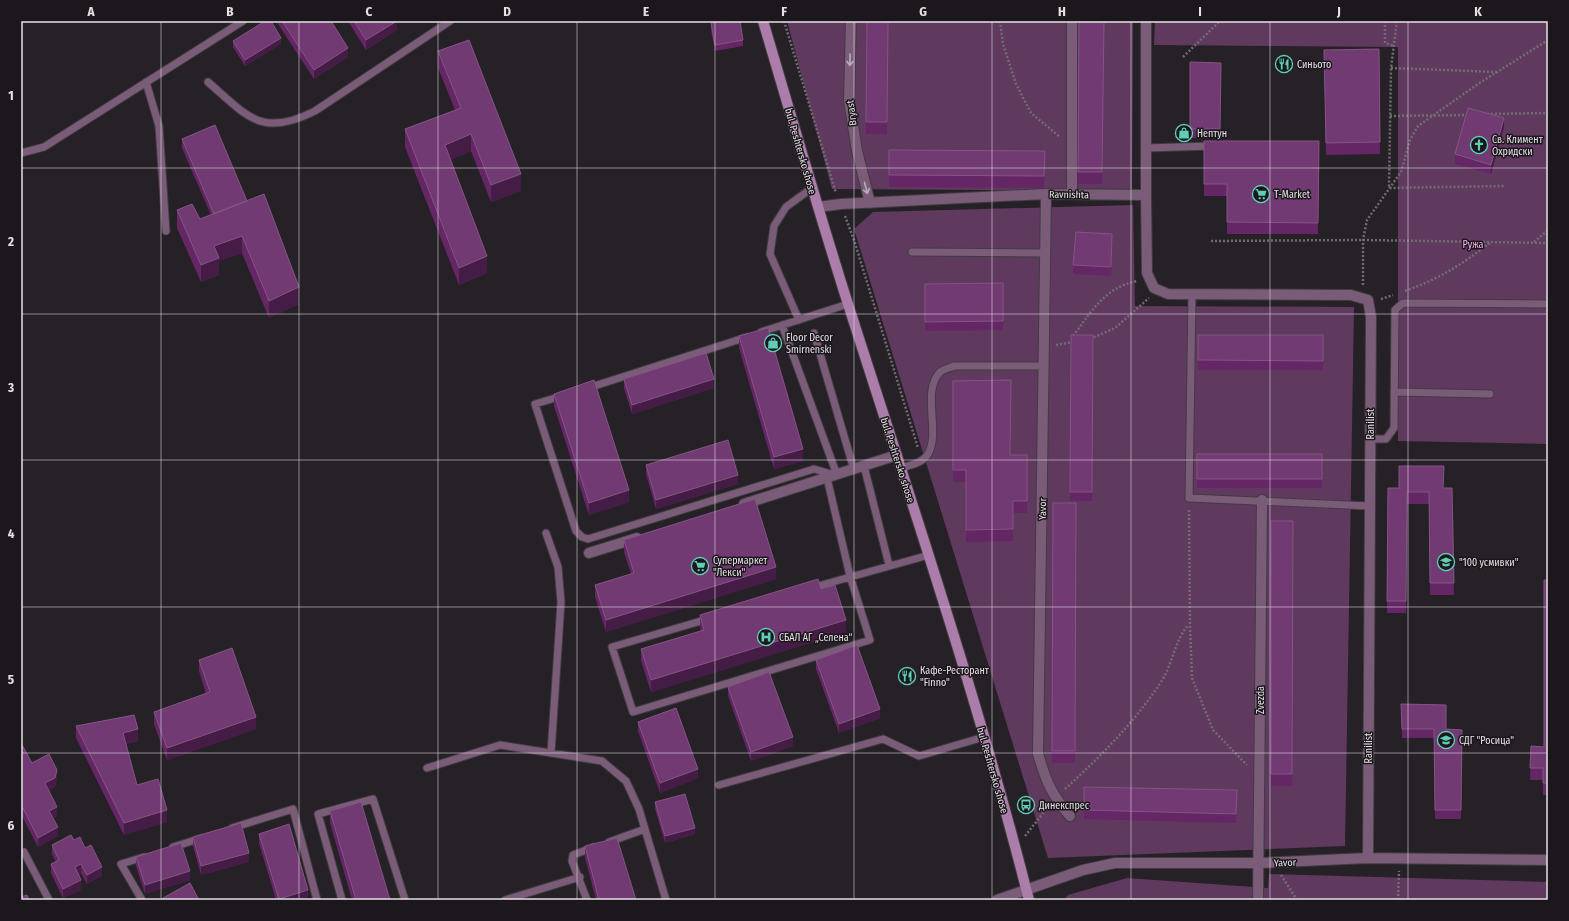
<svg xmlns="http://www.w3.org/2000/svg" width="1569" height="921" viewBox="0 0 1569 921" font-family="'Fira Sans Condensed',sans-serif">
<rect width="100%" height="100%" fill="#262126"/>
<!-- green -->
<path fill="#60395f" d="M787,21h346l-1,170 -300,-2z
M1155,21h393v423l-150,-3v-394l-244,-2z
M1133,205l2,101 219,1 -9,539 -297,12 -194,-629 19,-17z
M1269,874l279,8v18h-484l4,-5 59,-17 141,10z"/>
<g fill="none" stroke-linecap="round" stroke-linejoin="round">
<!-- service casing -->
<g stroke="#413c41" stroke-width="9">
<path id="service" d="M146,82l13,44 7,105
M208,82c40,35 54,56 107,29l135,-90
M1146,148l66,-2
M21,153l23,-6 199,-126
M912,252l133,1
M1192,294l-3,204 180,8
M799,320l-29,-66 4,-28 12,-19 26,-19
M782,325l55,150
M761,332l87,-28
M814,333l40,137
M588,388l159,-51
M1394,392l96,2
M562,396l-27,8 41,127 6,6 6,2 226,-70 21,6
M1370,439h16l8,-11 1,-118 8,-7 145,1
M864,466l25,99
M901,468c9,-3 22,-5 27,-14 13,-22 -7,-62 12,-82 3,-3 10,-4 14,-6h90
M546,533l12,34 3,35 -10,151
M811,588l118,-33
M708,619l-96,28 21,65 237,-72 -20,-64 -23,-98
M427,768l73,-23 102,16 24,20 13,28 27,91
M719,785l164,-46 36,17 65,-19
M232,828l61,-19 24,91
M609,842l36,-13
M173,847l29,-9
M24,852l25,48
M142,900l-21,-36 23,-7
M342,900l-24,-86 55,-15 32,101
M505,900l75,-23
M587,900l-15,-39 1,-6 21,-8"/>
</g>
<!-- minor casing -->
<g stroke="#413c41" stroke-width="12">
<path id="minor" d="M851,21l-2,79 8,51 13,52
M1046,194l-8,560c8,27 13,40 32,62
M1072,194v-173
M1146,195l1,78 7,15 14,6 183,1 17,5 3,17 -3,541
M818,207l23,-3 205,-10 100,1v-174
M744,504l153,-49
M589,553l48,-15
M997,900l86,-30 32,-7h144l109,-5 180,2
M1258,900l4,-400"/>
</g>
<!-- secondary casing -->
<g stroke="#413c41" stroke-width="12">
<path id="secondary" d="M763,21c28,94 55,189 85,283 63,197 130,395 181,596"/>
</g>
<!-- path -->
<path stroke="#716c71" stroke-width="2.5" stroke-dasharray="2 2" stroke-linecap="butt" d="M784,21l52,172
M1000,21l3,23 13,40 15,29 29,24
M1385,21v22l9,3
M1397,21l-6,47 -2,120 115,-2
M1183,57l37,-36
M1391,68l106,4
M1487,114l61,-1
M1390,116l80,-1
M845,216l10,27 63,205
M1211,241l152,-1 185,3
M1534,242l14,-12
M1363,285v-45l4,-20 34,-48 9,-32 8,-14 60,-42 70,-44
M1405,291c36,-13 56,-26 86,-49
M1381,299l12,-4
M1073,336c19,-25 31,-48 64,-55
M1090,339l25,-11 34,-30
M1056,345l17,-3
M1189,510l1,115 2,53 21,52 34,35
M1065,789c35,-32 69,-66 96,-107 12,-18 14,-44 28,-57
M1025,836l23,-29
M1281,875l16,25
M1398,900l1,-29"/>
<!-- service -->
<use href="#service" stroke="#7a5c79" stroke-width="7"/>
<!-- minor -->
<use href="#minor" stroke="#7a5c79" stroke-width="10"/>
<!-- secondary -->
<use href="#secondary" stroke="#ac7caa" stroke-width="10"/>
</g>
<!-- wall -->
<path fill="#642665" d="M276,21h55l17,36 -34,22z
M348,21h49v9l-31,20z
M867,21h21l-1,113h-21z
M1079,21h25l-2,163h-24z
M711,23l32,17v6l-28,5 -4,-21z
M233,41l48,3 -36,22 -12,-19z
M1379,49l1,105 -54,1 -2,-105z
M438,51l83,140 -30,11 -20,-51 -21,9 37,113 -28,12 -54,-138v-18l50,-19 -17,-42z
M1190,62l31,1 -1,75h-30z
M1504,127l-13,47 -36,-10v-10z
M182,139l65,62 52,103 -30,14 -27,-65 -23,8v14l-18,7 -24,-54v-18l23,9 11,-4 -29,-67z
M1204,141h115l-1,93h-91v-38h-23z
M889,150l156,1 -1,37 -155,-1z
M1112,243l-1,33 -38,-2v-9z
M1003,283v47l-78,1v-47z
M1071,335h22l-1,166h-22z
M1198,335h125v35h-125z
M739,336l64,125 -29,8 -35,-121z
M624,379l90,9 -82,26 -8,-26z
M953,381l57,74h17v58h-14v28l-47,1v-60h-13z
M554,394l75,108 -40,13 -35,-109z
M1197,454h125v34h-125z
M646,465l92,19 -82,25 -10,-35z
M1388,488h64l2,107h-24l-1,-91h-22l-1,109h-19z
M1053,503h23l-1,260h-23z
M1271,521h22l-1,265h-21z
M624,540l152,39 -170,53 -11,-35v-12l36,-11 -7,-22z
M1548,580v215h-5v-15h-13l1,-34 13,1z
M821,589l25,43 -195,60 -10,-31v-12l60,-18 -1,-4v-12z
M199,660l57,69 -89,31 -13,-36v-12l52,-18 -7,-23z
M816,660l64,58 -41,15 -23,-64z
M728,687l65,59 -42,15 -23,-65z
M1401,704l45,25 16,1 -1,89h-26l-1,-81h-32z
M638,722l60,56 -38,15 -22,-62z
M76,726l62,15 -12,3 11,41 30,37 -43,13 -48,-97z
M21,743l11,20 25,16 -2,8 -6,3 8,26 -4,2 5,18 -20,11 -17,-33z
M1084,787l153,3 -1,33 -152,-4z
M655,802l40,32 -30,9 -10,-34z
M330,811l60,89h-38l-22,-77z
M259,834l49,65 -3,1h-29l-17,-57z
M193,837l56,25 -48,13 -8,-29z
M74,840l11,8 17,28 -15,8 -6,-11 -3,2 3,15 -18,8 -12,-25v-9l5,-2 -4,-8v-9z
M585,846l51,54h-40l-11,-42z
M136,857l54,23 -45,14 -9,-28z"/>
<!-- shaded-wall -->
<path fill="#451c46" d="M397,21v9l-31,20v-10z
M281,38v6l-36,22v-6z
M348,48v9l-34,22v-9z
M1504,118v9l-13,47v-9z
M471,134v17l-26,11v-17z
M521,174v17l-30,11v-17z
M1112,234v9l-1,33v-9z
M242,236v17l-23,8v14l-18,7v-17l13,-19z
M487,256v17l-28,12v-17z
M299,287v17l-30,14v-17z
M714,379v9l-82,26v-9z
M803,449v12l-29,8v-12z
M738,475v9l-82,25v-9z
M629,490v12l-40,13v-12z
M776,567v12l-170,53v-12z
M846,620v12l-195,60v-12z
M880,709v9l-41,15v-9z
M256,717v12l-89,31v-12z
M138,729v12l-15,3v-11z
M793,737v9l-42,15v-9z
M698,769v9l-38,15v-10z
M57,770v9l-2,8 -10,5v-9z
M57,807v9l-8,4v-9z
M167,810v12l-43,13v-12z
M58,827v9l-20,11v-9z
M695,828v6l-30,9v-7z
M249,853v9l-48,13v-9z
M81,864v9l-6,3v-9z
M102,867v9l-15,8v-9z
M190,871v9l-45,14v-9z
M81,880v10l-18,8v-9z
M308,890v9l-3,1h-26v-1z"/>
<!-- building -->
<path fill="#723a72" stroke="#845584" d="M265,21h6l10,17 -36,22 -12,-19z
M282,21h49l17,27 -34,22z
M354,21h43l-31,19z
M727,21h13l3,19 -28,5 -4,-22z
M867,21h21l-1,101h-21z
M1079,21h25l-2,151h-24z
M469,40l52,134 -30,11 -20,-51 -26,11 42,111 -28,12 -54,-139 56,-21 -23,-57z
M1379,49l1,93 -54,1 -2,-93z
M1190,62l31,1 -1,66h-30z
M1468,108l36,10 -13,47 -36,-11z
M215,125l32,76 -33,13 -32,-75z
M1204,141h115l-1,82 -91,-1v-38h-23z
M889,150l156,1 -1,25 -155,-1z
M264,194l35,93 -30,14 -27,-65 -28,10 5,12 -18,7 -24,-55 15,-6 8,15z
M1076,232l36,2 -1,33 -38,-2z
M1003,283v38l-78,1v-38z
M768,328l35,121 -29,8 -35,-121z
M1071,335h22l-1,157h-22z
M1198,335h125v26l-125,-1z
M706,353l8,26 -82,26 -8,-26z
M594,380l35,110 -40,13 -35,-109z
M1011,380l-1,75h17v46h-14v28l-47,1v-60h-13v-89z
M728,440l10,35 -82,25 -10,-35z
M1197,454h125v25h-125z
M1399,466h45l-1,22h9l2,95h-24l-1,-91h-22l-1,109h-19l1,-113h11z
M755,499l21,68 -170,53 -11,-35 39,-12 -10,-33z
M1053,503h23l-1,248h-23z
M1271,521h22l-1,253h-21z
M818,579l3,10 14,-4 11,35 -195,60 -10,-31 63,-19 -4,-15z
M1544,580h4v203h-5v-15h-13l1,-22 13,1z
M857,645l23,64 -41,15 -23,-64z
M232,648l24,69 -89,31 -13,-36 56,-20 -11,-32z
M769,672l24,65 -42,15 -23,-65z
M1401,704l45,1v24l16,1 -1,80h-26l-1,-81h-32z
M676,708l22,61 -38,14 -22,-61z
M134,715l4,14 -15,4 14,52 21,-6 9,31 -43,13 -48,-97z
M21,743l11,20 17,-9 8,16 -2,8 -10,5 12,24 -8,4 9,16 -20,11 -17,-34z
M1084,787l153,3 -1,24 -152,-4z
M685,794l10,34 -30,8 -10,-34z
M361,802l29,98h-34l-26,-89z
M241,823l8,30 -48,13 -8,-29z
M289,824l19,66 -29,9 -20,-65z
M71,835l3,5 6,-3 5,11 6,-3 11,22 -15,8 -6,-11 -6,3 6,13 -18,9 -12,-25 8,-4 -7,-15z
M617,838l19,62h-37l-14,-54z
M181,843l9,28 -45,14 -9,-28z
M190,883l9,17h-35l-1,-2z
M27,895l2,5h-8v-3z"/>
<!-- one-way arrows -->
<defs><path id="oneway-shaft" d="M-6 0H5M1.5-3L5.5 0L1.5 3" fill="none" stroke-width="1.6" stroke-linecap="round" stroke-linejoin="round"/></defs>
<g stroke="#baacba">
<use href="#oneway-shaft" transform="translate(850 60) rotate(91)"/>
<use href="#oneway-shaft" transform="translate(866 188) rotate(75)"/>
</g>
<!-- grid -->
<path fill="none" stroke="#e5e2e5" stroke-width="1" stroke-opacity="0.55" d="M161,21v879M299,21v879M438,21v879M577,21v879M715,21v879M854,21v879M992,21v879M1131,21v879M1270,21v879M1408,21v879M21,168h1527M21,314h1527M21,460h1527M21,607h1527M21,753h1527"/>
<!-- icons -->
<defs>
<g id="restaurant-ring" transform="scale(0.9)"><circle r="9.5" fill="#1c171c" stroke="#5eceb7" stroke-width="1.5"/><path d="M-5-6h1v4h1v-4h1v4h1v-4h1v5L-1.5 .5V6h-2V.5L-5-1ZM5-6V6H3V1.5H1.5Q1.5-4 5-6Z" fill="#5eceb7"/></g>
<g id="shop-ring" transform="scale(0.9)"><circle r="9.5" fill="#1c171c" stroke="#5eceb7" stroke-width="1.5"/><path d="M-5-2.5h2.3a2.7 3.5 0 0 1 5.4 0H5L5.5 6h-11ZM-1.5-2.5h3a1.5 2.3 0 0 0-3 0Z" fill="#5eceb7"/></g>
<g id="church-ring" transform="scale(0.9)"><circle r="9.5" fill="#1c171c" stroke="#5eceb7" stroke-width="1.5"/><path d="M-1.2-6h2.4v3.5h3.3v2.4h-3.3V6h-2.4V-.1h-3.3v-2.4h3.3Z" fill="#5eceb7"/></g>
<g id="supermarket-ring" transform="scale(0.9)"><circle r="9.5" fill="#1c171c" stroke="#5eceb7" stroke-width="1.5"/><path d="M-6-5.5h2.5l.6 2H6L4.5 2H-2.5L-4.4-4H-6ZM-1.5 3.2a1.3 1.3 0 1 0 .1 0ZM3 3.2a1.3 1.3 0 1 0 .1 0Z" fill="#5eceb7"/></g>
<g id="school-ring" transform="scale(0.9)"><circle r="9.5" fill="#1c171c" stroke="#5eceb7" stroke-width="1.5"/><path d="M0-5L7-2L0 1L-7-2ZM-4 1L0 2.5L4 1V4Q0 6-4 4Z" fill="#5eceb7"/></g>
<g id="hospital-ring" transform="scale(0.9)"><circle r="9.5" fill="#1c171c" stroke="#5eceb7" stroke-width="1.5"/><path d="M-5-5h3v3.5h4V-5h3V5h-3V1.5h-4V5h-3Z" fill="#5eceb7"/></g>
<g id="bus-ring" transform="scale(0.9)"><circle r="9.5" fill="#1c171c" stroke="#5eceb7" stroke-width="1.5"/><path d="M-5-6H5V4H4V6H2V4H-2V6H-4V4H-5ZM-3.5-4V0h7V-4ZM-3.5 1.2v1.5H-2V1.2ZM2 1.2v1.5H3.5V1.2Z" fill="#5eceb7"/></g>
</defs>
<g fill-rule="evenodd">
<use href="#restaurant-ring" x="1284" y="64"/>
<use href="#shop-ring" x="1184" y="133"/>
<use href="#church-ring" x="1479" y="145"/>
<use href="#supermarket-ring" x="1261" y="194"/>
<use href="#shop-ring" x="773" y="343"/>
<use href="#school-ring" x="1446" y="562"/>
<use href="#supermarket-ring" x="700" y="566"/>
<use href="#hospital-ring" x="766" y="637"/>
<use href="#restaurant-ring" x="907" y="676"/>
<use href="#school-ring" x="1446" y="740"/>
<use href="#bus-ring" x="1026" y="805"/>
</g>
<g text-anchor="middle" stroke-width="3" stroke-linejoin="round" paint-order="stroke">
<!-- poi labels -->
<g font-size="10" fill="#e5e2e5" stroke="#1c171c" text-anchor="start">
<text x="1297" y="68">Синьото</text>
<text x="1197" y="137">Нептун</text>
<text x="1492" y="143">Св. Климент<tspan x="1492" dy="12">Охридски</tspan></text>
<text x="1274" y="198">T-Market</text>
<text x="786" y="341">Floor Decor<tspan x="786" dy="12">Smirnenski</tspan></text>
<text x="713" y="564">Супермаркет<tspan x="713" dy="12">"Лекси"</tspan></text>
<text x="1459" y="566">"100 усмивки"</text>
<text x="779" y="641">СБАЛ АГ „Селена“</text>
<text x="920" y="674">Кафе-Ресторант<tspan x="920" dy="12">"Finno"</tspan></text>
<text x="1459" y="744">СДГ "Росица"</text>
<text x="1039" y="809">Динекспрес</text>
</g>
<!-- street labels -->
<g font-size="10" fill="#e5e2e5" stroke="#1c171c">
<text transform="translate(851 113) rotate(-97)" y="4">Bryast</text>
<text transform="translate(801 151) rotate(74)" y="4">bul. Peshtersko shose</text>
<text transform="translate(1069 194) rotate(1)" y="4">Ravnishta</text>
<text transform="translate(1370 424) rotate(-90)" y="4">Ranilist</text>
<text transform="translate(898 460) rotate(72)" y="4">bul. Peshtersko shose</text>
<text transform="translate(1042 509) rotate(-89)" y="4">Yavor</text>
<text transform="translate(1260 700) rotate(-90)" y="4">Zvezda</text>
<text transform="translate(1368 748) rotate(-90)" y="4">Ranilist</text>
<text transform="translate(993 770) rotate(74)" y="4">bul. Peshtersko shose</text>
<text transform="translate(1285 862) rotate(-2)" y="4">Yavor</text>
</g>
<!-- park labels -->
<g font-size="10" fill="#fbb0f8" stroke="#1c171c">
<text x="1473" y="248">Ружа</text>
</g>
</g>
<!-- border -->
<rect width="1569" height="921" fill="none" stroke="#1c171c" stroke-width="44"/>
<rect x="22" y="22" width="1525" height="877" fill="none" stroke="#e5e2e5" stroke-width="1.5"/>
<g font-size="13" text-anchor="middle" font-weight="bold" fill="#e5e2e5">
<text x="91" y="16">A</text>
<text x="230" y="16">B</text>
<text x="369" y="16">C</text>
<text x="507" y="16">D</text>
<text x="646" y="16">E</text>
<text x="784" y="16">F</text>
<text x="923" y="16">G</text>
<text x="1062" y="16">H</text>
<text x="1200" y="16">I</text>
<text x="1339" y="16">J</text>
<text x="1478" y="16">K</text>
<text x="11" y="100">1</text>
<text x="11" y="246">2</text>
<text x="11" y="392">3</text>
<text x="11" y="538">4</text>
<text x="11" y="684">5</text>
<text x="11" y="830">6</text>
</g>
</svg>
